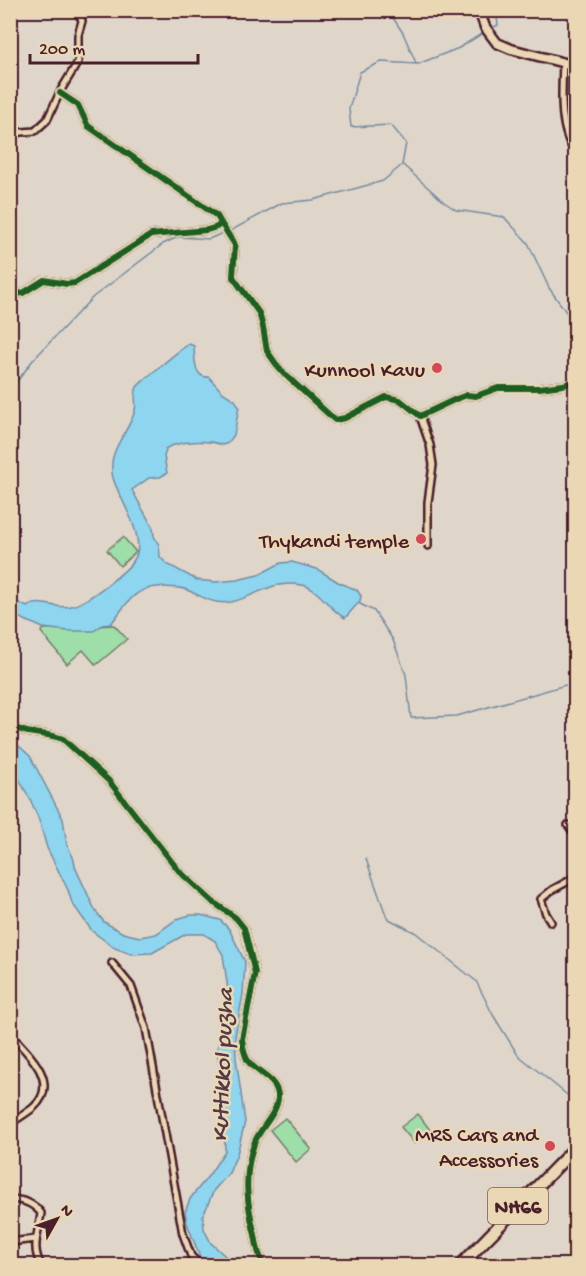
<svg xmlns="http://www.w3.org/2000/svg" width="586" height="1276" viewBox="0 0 586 1276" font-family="'Gochi Hand',sans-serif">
<rect width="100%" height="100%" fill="#e0d5c9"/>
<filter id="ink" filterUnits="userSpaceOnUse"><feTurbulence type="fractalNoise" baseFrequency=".0167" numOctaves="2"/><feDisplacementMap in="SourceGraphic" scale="12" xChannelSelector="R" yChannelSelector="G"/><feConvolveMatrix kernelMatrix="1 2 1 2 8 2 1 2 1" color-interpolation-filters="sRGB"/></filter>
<g filter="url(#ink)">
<!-- green -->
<path fill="#9edea8" stroke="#747e6a" stroke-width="1.5" d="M123,537l13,15 -16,14 -13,-16z
M114,625l13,14 -31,26 -13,-15 -16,14 -26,-32 3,-3z
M418,1114l12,16 -15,14 -14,-17z
M285,1118l26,31 -15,13 -26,-32z"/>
<!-- water -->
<path fill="#8ed5f0" stroke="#738ca1" stroke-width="1.5" d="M189,344l5,2c1,11 -1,33 15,31l13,15 13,8 4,7 -5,28 -6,8 -5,2c-15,-5 -44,-5 -58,4l1,2 -2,5 3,17 -7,4 -11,1 -17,12 21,38 1,8 5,9 1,12 7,7 30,16 18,2 22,-2 21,-5 23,-12 11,-1 25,7 21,13 19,8 4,6 -1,5 -15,17c-15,-7 -26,-30 -43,-33 -33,-5 -43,11 -71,17 -18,3 -28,-5 -44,-12 -7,-3 -15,-2 -23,-3 -28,-2 -37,16 -53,37l-9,1 -8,6h-26l-25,-3 -32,-14v-57l4,13 -3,18 5,14 10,5c14,-9 29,3 45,-1 14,-3 54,-34 62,-46 14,-22 -15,-61 -21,-82 -7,-29 16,-44 22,-68 2,-7 -2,-15 2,-23 3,-4 48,-42 52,-43z
M10,738l20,18 33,63 4,26 6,12 3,12 19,41 9,12 19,11 17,4 16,-3 21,-15 13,-4h11l19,5 9,9 16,33 -2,32 -8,42 1,22 9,64 -8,32 -8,19 -15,17 -11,26 1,13 7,14 24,22h-32l-16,-42 -2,-11 5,-13 19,-24 16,-24 -2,-56 -6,-45 4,-18v-21l7,-21 -5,-35 -8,-14 -11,-7h-18l-34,19 -21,1 -16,-6 -23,-17 -20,-28 -4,-13 -21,-42 -8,-28 -9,-21 -19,-34z"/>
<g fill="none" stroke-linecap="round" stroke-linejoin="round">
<!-- stream -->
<path stroke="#738ca1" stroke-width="1.5" d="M388,10l15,23 13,30
M490,29l8,-4 -2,-15
M403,165l41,37 12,8 48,7 24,26 21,45 20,28 7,33
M230,231l52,-28 31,-3 70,-19 19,-16 4,-22 -15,-18 -40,2 -2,-18 11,-37 21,-10 37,2 41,-16 24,-15
M10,391l23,-31 60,-63 70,-53 15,-7 31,2 16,-7
M358,603l16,8 19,29 13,35 5,43 46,-2 119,-34
M366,859l21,59 29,15 60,48 17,34 25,40 58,47"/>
<!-- street casing -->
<g stroke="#4a1f2b" stroke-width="10">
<path id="street" d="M563,63c-1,27 -5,67 13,90
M570,64l6,-26
M10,133l25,-2 12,-11 14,-30 17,-28v-27l4,-14 -2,-5 -7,-6
M221,223l14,22 -2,32 26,36 4,14 4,24 14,20 54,49 10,-2 41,-21 14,3 20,16 36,-17 11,-4 9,1 22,-8h41l24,-3 13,-4
M10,295l13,-2 21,-13 23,4 8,-1 76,-48 56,-5 10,-3 4,-4 -4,-7 -129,-90 -10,-21 -18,-12
M420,416l10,29 3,20 -5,37v44
M10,725c17,11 36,7 53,14l46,42 70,90 34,31 23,16 8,10 11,45 -13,66c1,8 2,16 6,22 9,13 28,17 30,34 1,18 -19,33 -24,49 -11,31 -7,61 1,91 2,11 3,21 10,31
M568,825l8,11
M551,922l-5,-8 -5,-15 11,-9 24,-13
M112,963l19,23 15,42 37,206 8,22 10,10
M10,1034c17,18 51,48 24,73 -7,6 -16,11 -24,17
M10,1199c14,1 23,4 31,14 -2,19 -11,36 1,53
M10,1242l26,-3"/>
</g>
<!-- secondary casing -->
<g stroke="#4a1f2b" stroke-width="13">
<path id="secondary" d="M479,10l6,17 12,16 14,6 65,17"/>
</g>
<!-- highway casing -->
<g stroke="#4a1f2b" stroke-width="15">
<path id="highway" d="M460,1266l116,-119"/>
</g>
<!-- street -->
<use href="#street" stroke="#ead8b5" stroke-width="5"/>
<!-- secondary -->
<use href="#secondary" stroke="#ead8b5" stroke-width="8"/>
<!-- highway -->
<use href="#highway" stroke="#ead8b5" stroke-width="10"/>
<!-- cycleway casing -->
<g stroke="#ead8b5" stroke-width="10">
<path id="cycleway" d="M221,223l14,22 -2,32 26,36 4,14 4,24 14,20 54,49 10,-2 41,-21 14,3 20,16 36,-17 11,-4 9,1 22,-8h41l24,-3 13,-4
M10,295l13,-2 21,-13 23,4 8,-1 76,-48 56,-5 10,-3 4,-4 -4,-7 -129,-90 -10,-21 -18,-12
M10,725c17,11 36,7 53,14l46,42 70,90 34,31 23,16 8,10 11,45 -13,66c1,8 2,16 6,22 9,13 28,17 30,34 1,18 -19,33 -24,49 -11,31 -7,61 1,91 2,11 3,21 10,31"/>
</g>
<!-- cycleway -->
<use href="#cycleway" stroke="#1b5e20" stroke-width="6"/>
</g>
</g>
<!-- markers -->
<g fill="#d1495b" stroke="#ead8b5" stroke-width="2">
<circle cx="437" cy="368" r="6"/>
<circle cx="421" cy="539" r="6"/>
<circle cx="550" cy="1146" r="6"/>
</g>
<g text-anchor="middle" stroke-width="5" stroke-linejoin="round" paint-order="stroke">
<!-- shield labels -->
<rect fill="#ead8b5" stroke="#7a5654" stroke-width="1.5" x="488" y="1188" width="60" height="36" rx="4.5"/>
<g font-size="21" font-weight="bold" fill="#4a1f2b">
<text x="518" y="1213">NH66</text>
</g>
<!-- poi labels -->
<g font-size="22" fill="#4a1f2b" stroke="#ead8b5" text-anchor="end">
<text x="425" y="376">Kunnool Kavu</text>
<text x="409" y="547">Thykandi temple</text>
<text x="538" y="1141">MRS Cars and<tspan x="538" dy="25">Accessories</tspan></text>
</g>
<!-- water labels -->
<g font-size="24" font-style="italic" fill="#543a49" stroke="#ead8b5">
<text transform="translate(221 1065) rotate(-88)" y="8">Kuttikkol puzha</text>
</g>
</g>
<!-- margin -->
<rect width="586" height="1276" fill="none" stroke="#ead8b5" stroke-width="36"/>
<rect x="18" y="18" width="550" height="1240" fill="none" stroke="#4a1f2b" stroke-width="2" filter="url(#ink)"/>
<!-- north arrow -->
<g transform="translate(57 1219) rotate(50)" stroke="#ead8b5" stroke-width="4.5" paint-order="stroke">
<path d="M0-4.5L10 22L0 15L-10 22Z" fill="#4a1f2b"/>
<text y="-9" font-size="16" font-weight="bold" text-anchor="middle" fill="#4a1f2b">N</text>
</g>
<!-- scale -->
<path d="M30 54v9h168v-9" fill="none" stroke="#4a1f2b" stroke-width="3"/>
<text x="39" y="54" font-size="18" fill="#4a1f2b" stroke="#ead8b5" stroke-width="4.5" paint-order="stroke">200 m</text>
</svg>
